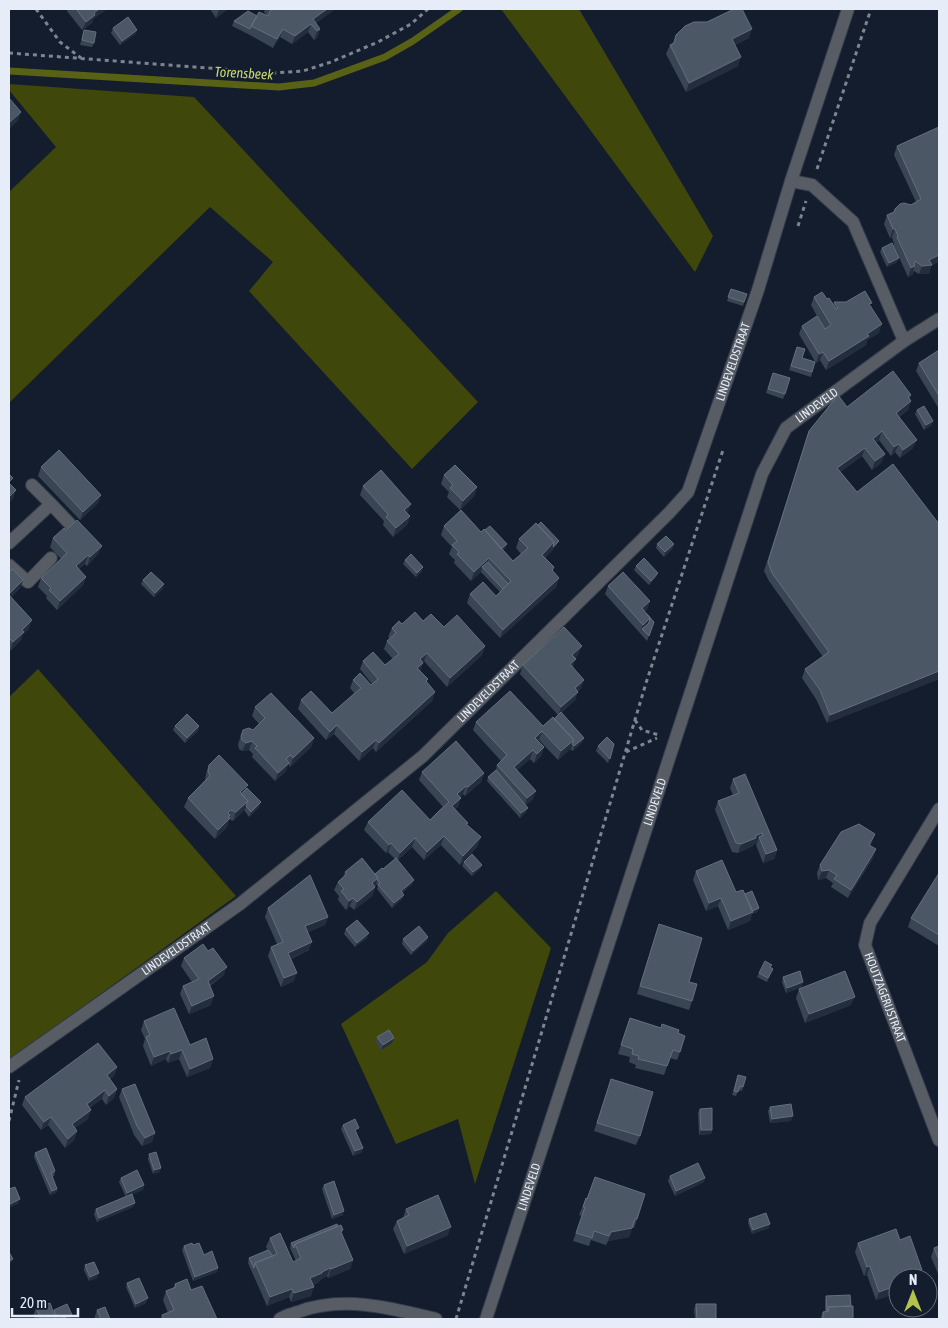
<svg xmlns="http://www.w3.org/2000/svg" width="948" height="1328" viewBox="0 0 948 1328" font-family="'Asap Condensed',sans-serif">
<rect width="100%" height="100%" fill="#141d2d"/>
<!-- green -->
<path fill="#40470a" d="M501,9h78l134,227 -18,36z
M9,84l185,13 284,305 -66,67 -163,-178 24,-29 -63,-55 -201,196v-211l47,-45 -47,-57z
M38,669l198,227 -227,164v-363z
M496,891l55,57 -76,236 -17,-65 -62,25 -55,-120 86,-62 21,-29z"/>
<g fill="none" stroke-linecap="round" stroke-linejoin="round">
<!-- stream -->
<path stroke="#586114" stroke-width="7" d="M9,71l270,16 35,-4 71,-26 28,-16 46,-32"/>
<!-- street casing -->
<g stroke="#313a49" stroke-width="14">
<g id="street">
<path d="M791,181l21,4 41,37 51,119"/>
<path d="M51,504l19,20"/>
<path d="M9,543l42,-39 -19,-19"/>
<path d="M9,565l19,17 23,-24"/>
<path id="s1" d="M939,809l-69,114 -5,22 74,195"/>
<path id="s2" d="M9,1067l231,-163 183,-148 246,-243 19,-21 70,-202 33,-109 57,-172"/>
<path d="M280,1319c5,-4 12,-5 18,-7 45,-17 93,-4 138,7"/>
<path id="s3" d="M486,1319l276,-845 24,-46 118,-87 35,-22"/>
</g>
</g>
<!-- path -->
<path stroke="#7d8592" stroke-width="3" stroke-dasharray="4 4" stroke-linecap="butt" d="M36,9l24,33 21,16
M9,53l265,20 29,-2 28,-9 47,-20 33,-18 17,-15
M817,169l54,-160
M798,226l8,-25
M635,720l7,10 17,5
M626,752l31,-14
M9,1121l10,-41
M456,1319l190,-636 77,-233"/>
<!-- street -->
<use href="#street" stroke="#575c65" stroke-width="12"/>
</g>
<!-- wall -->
<path fill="#3a4554" d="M68,9h39l-14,10 -1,4 -10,7 -15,-19z
M210,9h18l-12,9z
M265,9h70l-19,14 4,6 -3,9 -3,2 -6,-8 -16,12 -12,-7 -7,11 -25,-14 -16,-8 2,-5 23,-5h10l-3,-4z
M113,28l24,2 -2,4 -15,11 -9,-12z
M84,30l10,13 -2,4 -12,-2z
M676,35l73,3 -14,7 3,21 -52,26 -20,-38 4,-9 3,-2z
M939,127l-8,139 -2,8h-10l-5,-3 -2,4 -4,2 -14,-31v-2l-2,-7 -2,1 -6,-14 3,-9 29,-13 -22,-47 3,-9z
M882,248l15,14 -10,5 -7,-15z
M731,289l16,5 -4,12 -16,-5z
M814,297l13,2 6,6 1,-3 37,4 8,27 -12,7 -1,5 -40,25 -6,-10 -4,3 -17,-29 3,-8 15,-10 -6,-11z
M797,347l5,11 13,4 -4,15 -22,-7z
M939,350v59l-23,-38 3,-8z
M773,373l12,21 -2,5 -17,-6z
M911,395l-2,4 2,2 -3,9 -9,7 14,31 -13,10 -5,-6 -4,4 -12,-16 -3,3 9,11 -4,9 -9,7 -10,-14 -22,16 17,20 82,32v155l-112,44 -11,-24 -14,-21 3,-9 18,-12 -54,-76 -5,-10 45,-140 38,-24z
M917,410l15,15 -8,5 -9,-16z
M41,467l60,28 -3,8 -18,17 -42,-44z
M444,475l33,12 -3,9 -14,14 -13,-13 2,-5 -8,-8z
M363,486l48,18 -4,9 3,3 -3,9 -14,12 -10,-12 1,-4 -24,-26z
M444,526l37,6 4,-2 22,14 -2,4 -2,2 10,11 8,-7 -5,-6 3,-9 38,6 -12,13 9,9 -1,4 6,7 -3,9 -56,51 -33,-35 3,-9 26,2 4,-4 -19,-20 -10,9 -17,-18 1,-3 -6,-6 3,-7 -11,-12z
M66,530l36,16 -4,8 -11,12 -2,-2 -6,5 7,8 -3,8 -26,25 -11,-12 1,-2 -9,-9 3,-9 20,-19 -11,-12 3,-9z
M657,544h17l-2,5 -8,8 -8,-9z
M405,560l17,11 -6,6 -13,-13z
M636,566l22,7 -2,4 -7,8 -15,-15z
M9,569l14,11 -3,8 -9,9 18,32 -6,5 -2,6 -11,11 -1,-1z
M143,580l21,4 -2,5 -8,8 -13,-13z
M608,586l42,15 -3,8 -3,3 10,10 -7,19 -42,-47z
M423,621l21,6 41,19 -3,9 -35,32 -23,-26 -1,1 -3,9 7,12 8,9 -3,9 -56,51 -3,-4 -14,13 -25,-27 -8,6 -28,-31 3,-9 31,13 22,-20 -4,-5 3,-8 18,5 1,-1 -12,-15 3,-8 22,4 8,-6 -9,-10 3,-8 3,-3 -2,-1 4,-9 10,-4z
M578,655l-3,3 -2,9 8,21 -3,3 -3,9 -14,13 23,25 -2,4 -9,9 -3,-2 -12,11 -19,-20 -1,1 6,6 -3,9 -7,7 -4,-4 -13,11 16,29 -7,6v7l-6,6 -33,-37 1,-4 8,-7 1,-5 4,-4 -28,-31 3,-8 67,4 11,-7 4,-4 -38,-41 3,-9z
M255,707l59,31 -3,9 -21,20 -2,-3 -2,7 -11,10 -23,-24 1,-3 -4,-4 -7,1 -3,-2 -1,-5 3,-8 12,-6 6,-6 -7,-8z
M175,726h24l-1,5 -13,12 -12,-13z
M614,744l-6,19 -12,-12 2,-5z
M209,765l37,24 13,18 -10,10 -5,-7 -11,11 -4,-2 -2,8 -12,12 -31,-32 4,-9 17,-18 1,-6z
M422,772l62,1 -3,9 -16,14 -2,-2 -3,3 -2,10 -3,2 12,16 11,21 -18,19 -19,-20 -17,15 -12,-13 -14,13 14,24 -10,9v6l-10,9 -15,-19 1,-3 -2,-2 -4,12 -18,14 -4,-4 -4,4 -8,-10 1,-4 -5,-6 4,-8 5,-5 2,-5 30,2 8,-5 12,-10 -7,-7 -2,1 -22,-23 4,-8 62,-2 13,-13 -24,-27z
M733,779l44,71 -3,9 -11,4 -7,-18 1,-2 -3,1 -1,2 -15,7 -6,-1 -17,-42 3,-9 15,-6 -3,-7z
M875,834l-5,12 3,12 -25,40 -17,-11 2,-4 -7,-5 -8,2 -1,-7 3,-8z
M464,862l18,3 -2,4 -8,7 -10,-10z
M696,871l40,21 9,2 14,14 -2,4 -5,2 -2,7 -22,9 -10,-24 -12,5 -13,-31z
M939,873v73l-31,-19 3,-9z
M268,908l60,9 -3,8 -17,7 1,18 -18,9 3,22 -13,6 -13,-31 3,-9 6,-3 -12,-27z
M659,924l30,58 3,19 -3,9 -52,-16z
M346,929l21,9 -12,9 -11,-13z
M428,937l-1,4 -16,14 -9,-11 1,-5z
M184,958l40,17 -14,11 1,19 -22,9 -9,-20 3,-8 9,-4 -11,-16z
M771,967v6l-4,9 -10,-5 2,-4z
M783,977l19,10 -16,6 -4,-11z
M799,989l52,16 -46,18 -9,-25z
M630,1018l48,15 2,19 -3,8 -7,-2 -6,17 -29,-7 1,-3 -7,-3 1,-5 -12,-3z
M144,1021l46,24 23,14 -3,9 -23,9 -8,-18 -11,4 -2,-4 -15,7 -8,-20 2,-7 -4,-9z
M377,1037l15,6 -11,7 -5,-8z
M117,1067l-3,9 -4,3 7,10 -3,9 -8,7 -4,-6 -13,9 -1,11 -13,9 2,3 -3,9 -9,8 -17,-23 -7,5 -19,-25 3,-8z
M738,1075l5,12 -1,4 -4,-1 -2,6 -4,-1z
M611,1079l29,57 -4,9 -42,-14z
M122,1089l33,44 -3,9 -10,4 -8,-11 -15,-38z
M770,1107l21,14 -21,2 -2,-12z
M700,1109l12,21 -1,4 -12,1 -1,-22z
M343,1125l14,7 -1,1 7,15 -1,4 -9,4 -12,-27z
M35,1153l20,18 -1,5h-2l5,13 -1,4 -6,2 -16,-38z
M149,1154l11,18 -7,2 -5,-15z
M670,1176l34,6 -29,14 -7,-15z
M121,1178l23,7 -1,5 -11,4 1,13 -36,15 -3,-8 2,-5 30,-12 -7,-15z
M324,1185l19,30 -11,4 -10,-30z
M645,1194l-11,34h-2l-3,9 -21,4 -2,4 -15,-5 -2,6 -16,-5 9,-25 -3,-1 7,-17 1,1z
M406,1209l42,26 -44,19 -11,-25 4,-8 6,-3z
M749,1219l20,9 -17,6 -4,-11z
M342,1234l11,26 -3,9 -22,9 -1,-2 -7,4 -1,2 -6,3 -2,11 -20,6 -2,-5 -22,9 -19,-43 1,-5 19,-8 -2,-3 4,-9 23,24 3,-1 -6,-13 1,-5z
M858,1243l40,35 -1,15 -21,7 -9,-25 -3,1 -9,-24z
M193,1245l25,23 -1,4 -24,9 -11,-31 2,-4z
M939,1246v30l-8,-19 3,-9z
M85,1265l12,13 -8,3 -5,-11z
M127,1283l19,20 -11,5 -9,-21z
M175,1284l16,6 26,29h-57l2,-4 6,-2 -5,-13 3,-9 7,-3z
M826,1296l25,10 2,13h-33l3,-7 2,-1v-10z
M696,1304l20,15h-21l-1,-10z
M36,1308l17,4 1,-2 18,5 -2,4h-35l-2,-3z
M97,1310l13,8 4,1h-20z"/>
<!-- shaded-wall -->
<path fill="#232d3d" d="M99,9h8l-14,10 -1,4 -10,7 4,-8 8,-9z
M219,9h9l-12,9z
M327,9h8l-22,16v-6z
M311,24l-3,8 -16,12 3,-8z
M283,29l-3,8 -7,11 4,-9z
M320,29l-3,9 -3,2 3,-9z
M752,29l-3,9 -20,10 3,-9z
M137,30l-2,4 -15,11 2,-4z
M741,57l-3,9 -52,26 3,-9z
M21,112l-3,9 -9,8v-3l1,-4z
M893,229h2l-3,8 -2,1z
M939,255v7l-8,4 -2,8h-10l3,-8 7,-6z
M899,258l-2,4 -10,5 2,-4z
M915,266l-3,9 -4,2 3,-9z
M882,324l-3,9 -12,7 -1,5 -40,25 3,-9 38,-27z
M823,352l-3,8 -4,3 3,-9z
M911,401l-3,9 -15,11 3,-8z
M933,421l-1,4 -8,5 2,-5z
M882,431l-3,9 -9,8 3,-9z
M917,440l-4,8 -13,10 3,-8z
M899,444l-4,8 -4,4 3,-9z
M865,448l-3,8 -28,21 3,-9z
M885,454l-4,9 -9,7 3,-9z
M477,487l-3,9 -14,14 3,-9z
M16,490l-3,9 -4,4v-6z
M101,495l-3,8 -18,17 3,-8z
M411,504l-3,8 -7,6 3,-8z
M410,516l-3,9 -14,12 3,-9z
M559,541l-2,4 -18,19 3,-9 12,-13z
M507,544l-2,4 -8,8 2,-5z
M674,544l-2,5 -8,8 1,-5z
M102,546l-4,8 -11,12 3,-9z
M88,555l-3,9 -12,11 3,-9z
M489,558l-3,9h-4l-1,5 -10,9 3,-9z
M423,567l-1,4 -6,6 1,-4z
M658,573l-2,4 -7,8 2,-4z
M86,577l-3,8 -26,25 3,-9z
M559,578l-3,9 -56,51 3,-8z
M23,580l-3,8 -11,12v-6z
M164,584l-2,5 -8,8 1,-4z
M650,601l-3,8 -5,5v-6z
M650,618l-3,9 -5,2 -2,4 3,-8z
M32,620l-3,9 -6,5 -2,6 -11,11 3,-9 9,-12z
M485,646l-3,9 -35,32 3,-9z
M582,646l-4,9 -9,9 3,-9z
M427,653l-3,8 -7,7 3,-9z
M576,659l-4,8 -2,-3z
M423,663l-3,8 -3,-3z
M939,671v8l-112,44 3,-8z
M584,680l-3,8 -9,9 3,-9z
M435,692l-3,9 -56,51 3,-9z
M578,692l-3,8 -17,16 3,-9z
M337,725l-3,9 -8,6 4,-8z
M199,726l-1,5 -13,12 2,-5z
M542,731l-3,9 -7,6 3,-8z
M314,738l-3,9 -21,20 3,-9z
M584,738l-2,4 -9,9 1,-5z
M376,740l-3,8 -14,13 3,-9z
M574,740l-3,9 -13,11 3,-9z
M252,741l-3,9 -7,1 4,-8z
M544,747l-3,9 -7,7 3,-9z
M533,750l-3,9 -19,17 3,-9z
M289,763l-3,8 -11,10 3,-8z
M484,773l-3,9 -16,14 3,-9z
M248,785l-4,8 -6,3 2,-4z
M466,786l-3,8 -9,9 3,-9z
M536,791l-3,8 -9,8 3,-9z
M461,798l-3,9 -9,7 3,-8z
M248,801l-3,9 -12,11 3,-9z
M261,802l-2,5 -10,10 2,-5z
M528,808l-2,4 -6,6 1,-5z
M231,810l-3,10 2,-2 -3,9 -12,12 3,-9 10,-17z
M762,833l-2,6 -1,-2 -2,6 -3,1 -1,2 -15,7 3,-9z
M875,834l-3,9 -6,11 3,-9z
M444,836l-3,9 -17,15 3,-8z
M481,837l-3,9 -18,19 3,-9z
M415,838l-3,9 -15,14 3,-8z
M391,843l-3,9 -2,1 3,-8z
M876,849l-3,9 -25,40 3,-8z
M777,850l-3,9 -11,4 3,-9z
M482,865l-2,4 -8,7 1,-4z
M829,870l-3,8 -8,2 4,-9z
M378,878l-3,9 -3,-4z
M414,880l-2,4 -13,11 2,-4z
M375,887l-3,9 -18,14 3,-8z
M404,895l-2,4 -10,9 2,-5z
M353,898l-3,8 -4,4 3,-9z
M721,898l-3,8 -12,5 3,-8z
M759,908l-2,4 -5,2 -2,7 -22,9 3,-9z
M328,917l-3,8 -23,10 3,-9z
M369,933l-2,5 -12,9 2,-4z
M428,937l-1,4 -16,14 2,-4z
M312,942l-3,8 -24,11 3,-8z
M227,967l-3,8 -20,14 4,-8z
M297,973l-3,8 -13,6 3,-9z
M803,982l-1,5 -16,6 1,-5z
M214,996l-3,9 -22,9 3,-8z
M855,997l-4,8 -46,18 4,-9z
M394,1038l-2,5 -11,7 2,-5z
M182,1050l-3,9 -11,4 3,-9z
M170,1051l-4,8 -15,7 3,-9z
M213,1059l-3,9 -23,9 3,-8z
M117,1067l-3,9 -10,7 3,-8z
M117,1089l-3,9 -8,7 3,-9z
M105,1090l-3,9 -19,14 4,-9z
M91,1110l-3,9 -19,14 3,-9z
M793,1116l-2,5 -21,2 2,-4z
M51,1117l-3,8 -7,5 3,-8z
M701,1130h11l-1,4 -12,1z
M77,1131l-3,9 -9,8 3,-9z
M155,1133l-3,9 -10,4 3,-8z
M363,1148l-1,4 -9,4 2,-5z
M161,1168l-1,4 -7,2 1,-4z
M705,1178l-1,4 -29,14 1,-5z
M144,1185l-1,5 -17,7 1,-4z
M57,1189l-1,4 -6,2 2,-4z
M20,1199l-2,5 -9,4 1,-4z
M135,1203l-2,4 -36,15 2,-4z
M344,1211l-1,4 -11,4 2,-4z
M770,1224l-1,4 -17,6 1,-4z
M451,1227l-3,8 -44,19 3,-8z
M632,1228l-3,9 -21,4 3,-9z
M13,1259l-2,4 -2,2v-4z
M353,1260l-3,9 -22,9 3,-9z
M870,1266l-3,9 -3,1 3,-9z
M218,1268l-1,4 -24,9 2,-4z
M330,1268l-3,8 -7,4 -1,2 -12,5 3,-9z
M922,1270l-2,8h-19z
M99,1273l-2,5 -8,3 1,-4z
M898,1279v11l-1,3 -21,7 3,-8z
M314,1287l-3,9 -20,6 3,-9z
M292,1289l-3,8 -22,9 3,-9z
M148,1298l-2,5 -11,5 1,-4z
M72,1315l-2,4h-10z"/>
<!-- building -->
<path fill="#4c5766" stroke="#646e7d" d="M76,9h23l-5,4 1,2 -9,7z
M271,9h56l-14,10 7,10 -3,2 -6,-7 -16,12 -12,-7 -6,10 -26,-13 8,-14 9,4z
M734,9h8l10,20 -20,10 9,18 -52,26 -19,-38 4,-2 2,-8 9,-9 9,-4h13z
M248,11l9,5 -7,13 -16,-8z
M128,17l9,13 -15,11 -9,-13z
M84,30l12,2 -2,11 -12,-3z
M9,98l12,14 -11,10 -1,-2z
M939,127v128l-10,5 3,5 -10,1 -7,-5 -1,5h1l-4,2 -14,-31 1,-1 -3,-7h-2l-6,-14 7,-3 1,-3 5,-5 4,-1 7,2 10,-6 -24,-53z
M892,243l7,15 -10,5 -7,-15z
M731,289l16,5 -3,8 -16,-5z
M865,291l7,12 -3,1 13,20 -15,10 2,2 -40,25 -6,-9 -4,2 -17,-28 15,-10 8,13 6,-4 -17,-28 8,-5 5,7 2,-1 7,11 2,-1 -4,-6h12z
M797,347l8,2 -3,9 13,4 -3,10 -21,-6z
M939,350v46l-20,-33z
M893,371l18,24 -3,2 3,4 -15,12 21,27 -14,10 -4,-6 -5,3 -12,-16 -9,8 12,15 -10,7 -10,-13 -28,20 20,24 36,-28 46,60v147l-109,44 -10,-25 -15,-21 24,-17 -57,-79 -4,-11 41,-131 29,-36 9,12z
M773,373l17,5 -5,16 -17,-5z
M924,406l9,15 -7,4 -9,-15z
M59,450l42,45 -18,17 -42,-45z
M455,465l22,22 -14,14 -13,-13 3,-3 -9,-10z
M381,470l30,34 -7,6 6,6 -14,12 -10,-11 2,-3 -25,-28z
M9,474l4,4 -4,4z
M9,483l7,7 -7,7z
M461,510l20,22 3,-3 29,32 15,-13 -9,-9 17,-16 18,19 -12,13 12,12 -2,3 7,8 -56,52 -33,-36 13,-12 13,14 15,-15 -22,-23 -15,14 -17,-18 2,-2 -7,-7 5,-4 -13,-15z
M77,520l25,26 -12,11 -2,-2 -12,11 10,11 -26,24 -11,-11 2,-2 -10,-10 26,-25 -14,-15 11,-10 2,2z
M541,522l18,19 -6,6 1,-5 -16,-17z
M490,526l17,18 -6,5 -16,-19z
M666,536l8,8 -9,8 -8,-8z
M411,554l12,13 -6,6 -12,-13z
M644,558l14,15 -7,8 -15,-15z
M488,562l20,22 -5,5 -21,-22z
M9,569l1,2 3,-2 10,11 -14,14z
M151,572l13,12 -9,9 -12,-13z
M623,572l27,29 -8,7 8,10 -7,7 -35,-39z
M9,595l23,25 -10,10 2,2 -11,10 -4,-4z
M415,612l8,9 8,-7 13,13 13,-12 28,31 -35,32 -23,-25 -7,6 3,4 -6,5 11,11 -2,2 9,11 -56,51 -3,-3 -14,12 -25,-27 -7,7 -29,-32 10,-9 21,22 29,-25 -8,-8 7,-7 11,12 7,-6 -15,-18 10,-9 12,13 14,-11 -12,-13 9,-8 -4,-5 7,-7 3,3z
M646,613l8,9 -5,14 -7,-7 7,-6 1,-5z
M564,627l18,19 -10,9 4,4 -6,5 14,16 -9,8 3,4 -17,15 -38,-42z
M510,691l33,35 10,-9 21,23 -13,11 -19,-20 -7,7 9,9 -7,7 -4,-4 -19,17 22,24 -9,7 -30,-33 10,-10 -31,-33z
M271,693l43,45 -21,20 -3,-3 -4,4 3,4 -11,10 -23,-25 2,-2 -5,-5 -6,2 -4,-3 -1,-4 2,-6 6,-2 4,2 12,-12 -10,-11z
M561,712l23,26 -10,8 -2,-2 2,-4 -20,-21z
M187,714l12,12 -12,12 -12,-12z
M607,737l7,7 -4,15 -12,-13z
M456,741l28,32 -16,14 -2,-1 -9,8 4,4 -9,8 16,17 -2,1 15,13 -18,19 -19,-20 -17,16 -12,-14 -15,15 -9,-10 -2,2 -21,-23 34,-32 28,30 9,-9 10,-9 -27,-30z
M219,755l29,30 -8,7 8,9 -12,11 -5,-2 -3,3 2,2 -2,2 2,1 -12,12 -30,-32 22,-22 -2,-5 1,-6z
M496,770l32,38 -7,5 -33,-36z
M745,774l32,76 -11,4 -7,-17 4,-2 -1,-2 -7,3 1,2 -15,6 -5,-1 -18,-42 21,-8 -6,-14z
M247,788l14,14 -10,10 -5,-6 2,-5 -7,-7z
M859,824l16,10 -6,11 7,4 -25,41 -17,-11 3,-4 -8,-5 -7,1 -2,-6 21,-33z
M472,854l10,11 -9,7 -9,-10z
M362,858l16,20 -6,5 3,4 -18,15 -4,-4 -4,3 -8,-10 3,-2 -6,-7 9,-8 -2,-2z
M396,858l18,22 -13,11 3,4 -10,8 -16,-18 2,-2 -3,-3 1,-2 -3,-4 7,-6 1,1z
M722,860l14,32 7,-2 10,22 -22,9 -10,-23 -12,5 -13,-32z
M939,873v62l-28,-17z
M310,875l18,42 -23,9 7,16 -24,11 9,20 -13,5 -13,-31 12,-5 -15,-34z
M752,891l7,17 -7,3 -7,-17z
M357,920l12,13 -12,10 -11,-14z
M659,924l43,14 -13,44 8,2 -5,17 -52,-15z
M419,926l9,11 -15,14 -10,-12z
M203,944l5,7 5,-3 14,19 -19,14 6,15 -22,10 -9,-20 16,-7 -15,-21z
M765,961l7,4 -2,2 3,2 -5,9 -9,-5z
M800,971l3,11 -16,6 -4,-11z
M845,971l10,26 -46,17 -10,-25z
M174,1008l16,37 16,-7 7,21 -23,10 -8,-19 -11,4 -1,-3 -16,6 -8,-20 4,-2 -6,-14z
M630,1018l31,10 1,-4 17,6 -1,3 7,3 -5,16 -7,-2 -6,16 -29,-7 1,-3 -7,-2 1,-5 -12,-4z
M389,1030l5,8 -11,7 -6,-8z
M98,1043l19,24 -10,8 10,14 -8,7 -4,-6 -18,14 4,6 -19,14 5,7 -9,8 -17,-22 -7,5 -19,-25z
M738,1075l8,2 -3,10 -3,-1 -2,6 -4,-1z
M611,1079l42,13 -13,44 -43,-13z
M135,1084l20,49 -10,5 -8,-12 -15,-37z
M791,1104l2,12 -21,3 -2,-12z
M712,1108v22h-11l-1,-21z
M355,1119l4,9 -4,2 8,18 -8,3 -12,-26z
M46,1148l9,23 -4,2 6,16 -5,2 -17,-38z
M156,1152l5,16 -7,2 -5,-16z
M698,1163l7,15 -29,13 -6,-15z
M137,1170l7,15 -17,8 -6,-15z
M595,1177l50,17 -8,25h-2l-3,9 -21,4 -2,4 -15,-5 -2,7 -16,-5 9,-26h-2l3,-9 1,1z
M334,1181l10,30 -10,4 -10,-30z
M15,1187l5,12 -10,5 -1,-3v-12z
M132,1194l3,9 -36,15 -3,-9z
M438,1195l13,32 -44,19 -10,-25 12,-6 -3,-6z
M766,1213l4,11 -17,6 -4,-11z
M337,1224l1,2 -43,18 -1,4 -3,-5z
M341,1225l2,5 -2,2 12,28 -22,9 -1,-1 -8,4v1l-12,5 4,9 -20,6 -2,-4 -22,8 -15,-34 22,-9 -7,-16 10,-5 13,29 8,-4 -6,-14z
M896,1229l4,11 10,-4 12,34 -21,8h-3v7l-19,7 -9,-26 -3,1 -9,-24z
M192,1243l1,2 6,-2 5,12 8,-4 6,17 -23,9 -11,-31z
M939,1246v14l-5,-12z
M268,1250l5,6 -18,7 -1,5 -5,-10z
M9,1252l4,7 -4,2z
M94,1262l5,11 -9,4 -5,-12z
M139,1278l9,20 -12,6 -9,-21z
M187,1279l4,11 11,-4 15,33h-53l-2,-4 12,-5 -8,-19 10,-4 -1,-3z
M850,1295l1,11 -23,1 -1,4 -1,-15z
M50,1303l6,16h-15l-5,-11z
M67,1304l5,11 -12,4h-2l-4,-9z
M696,1304h20v15h-19z
M853,1306v13h-30v-7l6,-1 -1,-4z
M105,1307l5,12h-9l-4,-9z"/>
<g text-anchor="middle" stroke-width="4" stroke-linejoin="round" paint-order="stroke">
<!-- street labels -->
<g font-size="12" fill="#e6edf8" stroke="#141d2d">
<text dy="4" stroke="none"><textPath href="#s2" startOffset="1030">LINDEVELDSTRAAT</textPath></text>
<text dy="4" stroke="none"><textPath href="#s3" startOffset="979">LINDEVELD</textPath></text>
<text dy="4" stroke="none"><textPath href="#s2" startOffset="610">LINDEVELDSTRAAT</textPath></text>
<text dy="4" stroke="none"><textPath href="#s3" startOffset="544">LINDEVELD</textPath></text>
<text dy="4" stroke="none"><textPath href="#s2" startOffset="205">LINDEVELDSTRAAT</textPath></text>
<text dy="4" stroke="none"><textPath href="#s1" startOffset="212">HOUTZAGERIJSTRAAT</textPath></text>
<text dy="4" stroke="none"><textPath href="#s3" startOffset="139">LINDEVELD</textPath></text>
</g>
<!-- water labels -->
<g font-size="14" font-style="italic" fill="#c9d974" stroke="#141d2d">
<text transform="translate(244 73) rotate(3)" y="5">Torensbeek</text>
</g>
</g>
<!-- border -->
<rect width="948" height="1328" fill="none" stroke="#e6edf8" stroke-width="20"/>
<!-- north arrow -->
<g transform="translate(913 1293)"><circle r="24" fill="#141d2d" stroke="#68707e"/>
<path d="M0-4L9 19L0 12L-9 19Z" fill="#b2c34c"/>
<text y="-8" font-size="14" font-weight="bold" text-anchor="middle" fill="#e6edf8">N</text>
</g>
<!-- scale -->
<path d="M12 1308v8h66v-8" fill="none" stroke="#e6edf8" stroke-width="2.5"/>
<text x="20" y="1308" font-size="15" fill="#e6edf8" stroke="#141d2d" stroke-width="4" paint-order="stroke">20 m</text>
</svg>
